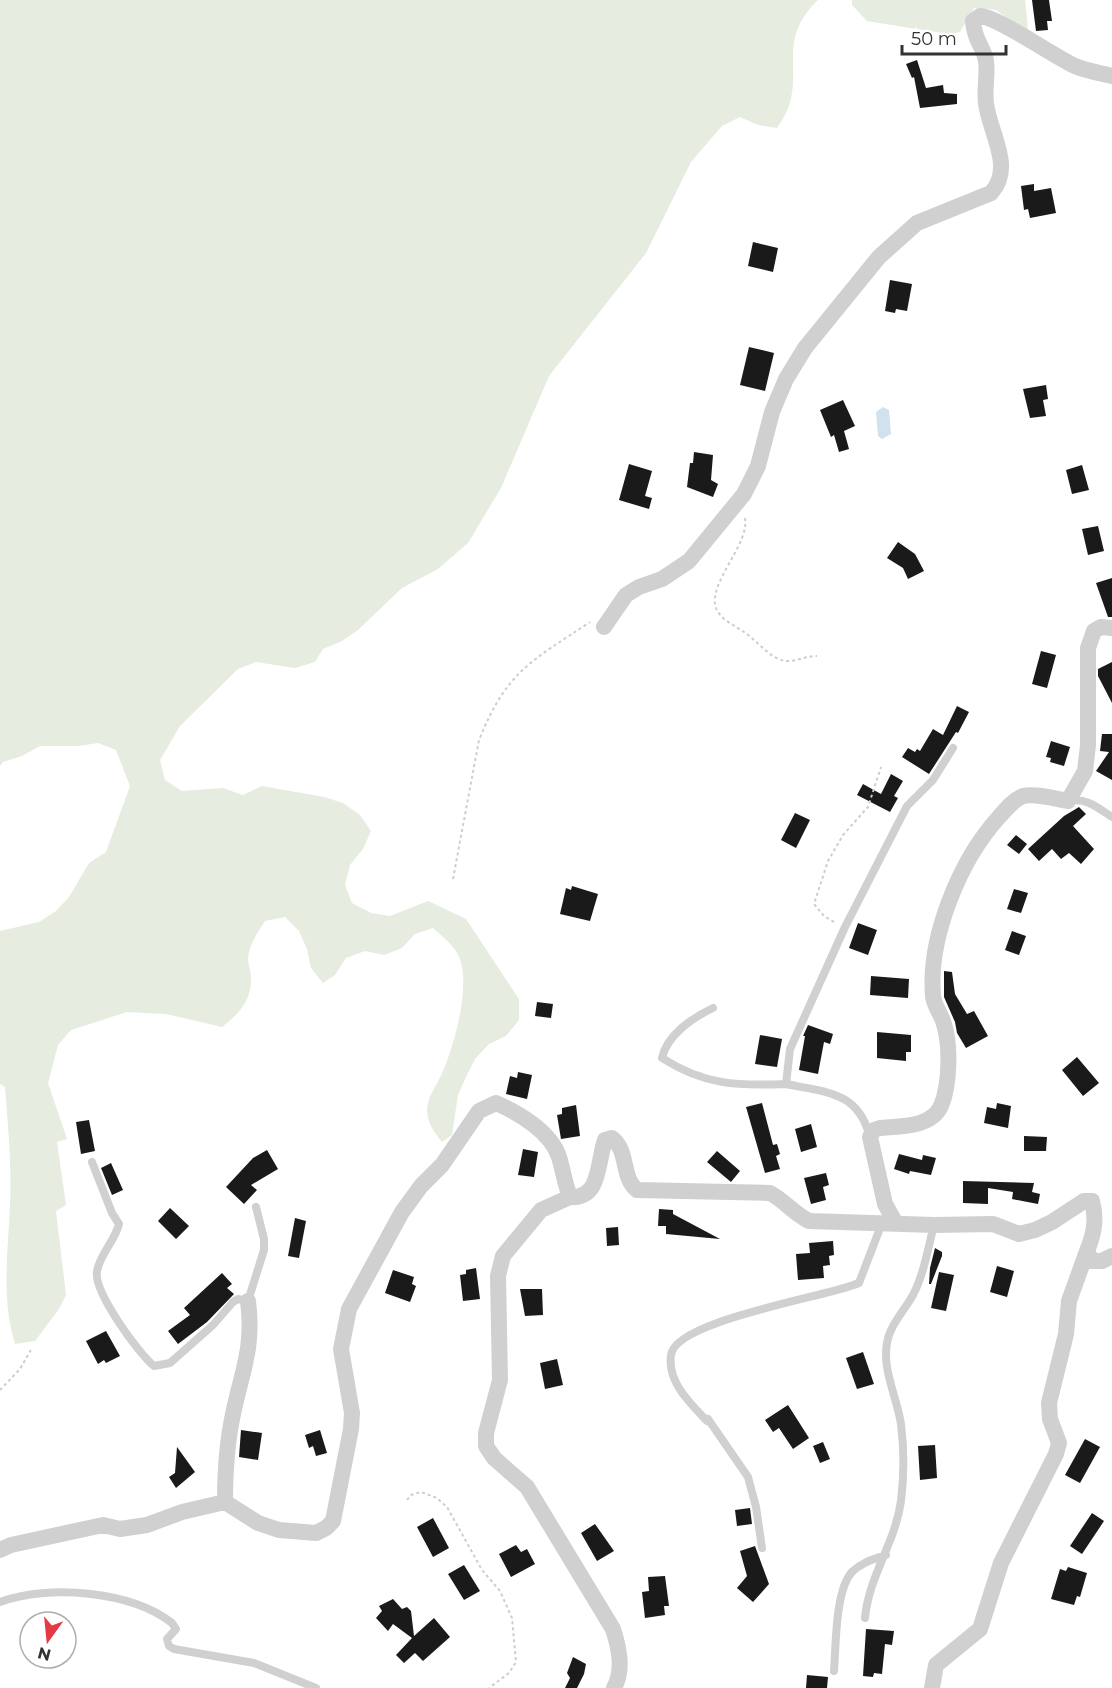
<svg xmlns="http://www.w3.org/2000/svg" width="1112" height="1688" viewBox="0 0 1112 1688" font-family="Montserrat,sans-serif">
<rect width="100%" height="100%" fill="#fff"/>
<!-- green -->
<path fill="#e6ecdf" d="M0,0h818c-48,46 -5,79 -41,128l-19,-3 -18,-8 -18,9 -31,36 -45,91 -97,123 -48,112 -33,55 -30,26 -36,19 -44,42 -16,11 -19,8 -8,13 -20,6 -39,-6 -18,7 -58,57 -20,34 5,20 17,11 41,-3 20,7 19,-9 62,11 19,6 17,12 11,16 -8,18 -13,16 -5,20 7,18 19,10 19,3 38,-15 38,18 53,80v21l-13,16 -17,8 -14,15 -9,18 -8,18 -6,40 -10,7c-8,-10 -15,-19 -15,-33 1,-14 11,-25 16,-38 12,-28 27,-83 17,-112 -4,-12 -18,-23 -27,-31l-18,6 -13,14 -18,7 -19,-4 -19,7 -11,17 -12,8 -12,-15 -4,-19 -8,-18 -14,-14 -20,4c-7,11 -16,24 -17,38 0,6 3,12 3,18 1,23 -12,37 -29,50l-56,-13 -39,-2 -56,18 -13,15 -10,38 19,56 -10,3 9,63 -10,6 10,84 -7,14 -24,32 -20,3c-14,-47 -7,-90 -5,-138 2,-40 -2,-80 -5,-119l-5,-3v-153l39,-9 17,-11 13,-14 20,-34 17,-11 24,-66 -14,-36 -18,-7 -19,3h-39l-18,10 -19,6 -3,4z
M852,0h173l3,29 -10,-3 -22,-16 -22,-2 -14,24 -12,2 -81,-13 -15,-16z"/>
<!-- water -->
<path fill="#cfe2ee" d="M883,407l6,3 2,24 -9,5 -4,-3 -2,-24z"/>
<!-- building -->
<path fill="#1a1a1a" d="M1032,0h17l3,21h-5l1,9 -12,1z
M917,60l9,28 17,-3 1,8 13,1v10l-37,4 -6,-31 -2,1 -6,-14z
M1034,184v7l17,-3 5,25 -26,5 -2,-9 -4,1 -3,-24z
M753,242l25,6 -5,24 -25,-6z
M890,280l22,4 -5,27 -11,-2 -1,4 -10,-2z
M749,347l25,6 -9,38 -25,-6z
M1046,385l2,14 -5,1 3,16 -16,2 -7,-29z
M843,400l12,26 -11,5 5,18 -10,3 -5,-17 -3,2 -11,-27z
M694,452l19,3 -2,25 7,4 -5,13 -26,-10 3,-24h3z
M629,464l23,7 -7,25 7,2 -3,11 -30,-9z
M1082,465l7,25 -17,4 -6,-24z
M1098,526l6,25 -16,4 -6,-26z
M898,542l17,12 9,17 -16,8 -5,-11 -16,-10z
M1112,578v39h-4l-12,-34z
M1041,651l15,4 -9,33 -15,-4z
M1112,662v41l-14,-27v-7z
M957,706l12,6 -11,21 -2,-1 -27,42 -27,-17 6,-9 7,4 2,-3 3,2 13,-22 10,6z
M1102,734h10v46l-16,-9 13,-19 -9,-1z
M1051,741l19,6 -6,19 -14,-4 1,-4 -5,-1z
M891,774l12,7 -9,15 4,2 -8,14 -33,-17 6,-11 18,10z
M1079,807l7,7 -13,12 21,23 -13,15 -12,-11 -8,6 -9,-10 -13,12 -11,-12 36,-33z
M795,813l15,7 -14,28 -15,-8z
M1016,835l11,9 -8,10 -12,-9z
M572,886l26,8 -8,27 -30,-7 6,-26 5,2z
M1014,889l14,4 -7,20 -14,-4z
M858,923l19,7 -9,25 -19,-7z
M1012,931l14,5 -7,19 -14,-5z
M944,971l8,1 3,22 12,20 7,-3 14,25 -22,12 -9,-15 -2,-11 -11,-25z
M871,976l38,3 -1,19 -38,-3z
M537,1002l16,2 -2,14 -16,-2z
M808,1025l25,9 -3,10 -6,-2 -6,32 -19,-4 6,-34h-2z
M877,1032l34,3v17h-5v9l-29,-3z
M760,1035l22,4 -5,28 -22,-3z
M1077,1057l22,26 -16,13 -21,-26z
M518,1072l14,3 -5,24 -21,-5 4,-18 7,2z
M762,1103l11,42 4,-1 3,10 -4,2 4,13 -15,4 -19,-66z
M997,1103l14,3 -3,22 -24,-5 3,-16 9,2z
M576,1105l4,31 -19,3 -4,-24 5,-1v-6z
M89,1120l6,31 -14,3 -5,-32z
M811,1124l6,23 -16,5 -6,-23z
M1024,1136l23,1 -1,14h-22z
M523,1149l15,3 -4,25 -16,-2z
M267,1150l11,19 -27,16 6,5 -13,14 -18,-17 27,-29z
M717,1151l23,20 -9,11 -24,-20z
M899,1154l23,6 1,-5 13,3 -5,17 -21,-4 -1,3 -15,-5z
M111,1163l12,27 -11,5 -11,-27z
M826,1173l3,12 -6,2 3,13 -15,4 -7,-26z
M963,1181l71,2 -2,9 8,2 -2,10 -26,-5 1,-7 -25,-4v16l-25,-1z
M170,1208l19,18 -13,13 -18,-18z
M659,1209l14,1v4l47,25 -54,-5v-8h-8z
M295,1218l11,3 -7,37 -11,-2z
M618,1227l1,18 -12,1 -1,-18z
M833,1241l1,14 -5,1 1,9 -7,1 1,12 -26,2 -2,-26 14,-1 -1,-10z
M935,1248l7,4v4l-11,28h-2l1,-16z
M997,1266l17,5 -7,26 -17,-5z
M476,1268l4,31 -17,2 -3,-26 6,-1v-4z
M393,1270l21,7 -2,7 4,2 -6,16 -25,-9z
M939,1272l15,3 -8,36 -15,-3z
M222,1273l10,11 -5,4 7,6 -27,28 -29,22 -10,-13 22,-16 -6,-7z
M520,1289h22l1,26 -18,1z
M106,1331l14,25 -14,7 -2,-3 -6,4 -12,-23z
M863,1352l11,32 -17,5 -11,-31z
M557,1359l6,26 -18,4 -5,-26z
M788,1405l21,33 -16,11 -14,-21 -6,4 -8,-12z
M241,1430l21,3 -4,27 -19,-3z
M320,1430l7,23 -11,3 -3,-10 -4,2 -4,-13z
M1085,1439l15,8 -20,36 -15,-8z
M823,1442l7,17 -10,4 -7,-17z
M935,1445l2,33 -17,2 -2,-34z
M177,1447l18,25 -19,16 -7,-11 6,-4z
M750,1508l2,16 -15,2 -2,-16z
M1092,1513l12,8 -22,33 -12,-8z
M433,1518l16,30 -16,9 -16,-30z
M595,1524l19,27 -17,10 -16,-28z
M516,1545l5,7 6,-3 8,15 -24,13 -12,-23z
M755,1546l14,38 -16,18 -16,-14 10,-12 -7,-25z
M464,1565l16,26 -16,9 -16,-26z
M1068,1567l19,6 -7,24 -3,-1 -3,9 -23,-6 9,-30 6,2z
M665,1576l4,30h-5l1,9 -20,3 -3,-26 7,-1 -1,-14z
M393,1599l9,10 5,-2 4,4 3,25 20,-18 16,19 -27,24 -8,-8 -11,10 -8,-8 16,-17 -19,-14 -5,7 -12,-13 6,-7 -3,-5z
M866,1629l28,2 -2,14 -7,-1 -3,30 -8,-1 -1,4 -10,-1z
M573,1657l13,7 -2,10 -7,14h-12l5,-10 -3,-5z
M807,1675l21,2 -1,11h-21z"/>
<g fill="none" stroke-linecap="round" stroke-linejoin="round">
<!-- path -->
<path stroke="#cdcdcd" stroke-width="2" stroke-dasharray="3 3" stroke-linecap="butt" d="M745,518c5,26 -38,66 -29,90 4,11 19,18 28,24 13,8 29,31 46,29 9,-1 17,-5 27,-5
M453,879l26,-139c28,-70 53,-79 111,-118
M834,922l-10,-6 -10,-12 14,-43 15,-26 25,-28 13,-40
M0,1390l20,-21 12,-21
M407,1500l4,-5 10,-3 16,6 10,9 35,63 18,21 12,27 4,44 -7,11 -20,15"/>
<!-- service -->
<path stroke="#d0d0d0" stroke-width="8" d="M1069,801c17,-4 29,7 43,16
M713,1008c-21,10 -46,27 -51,50 42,27 75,28 124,26
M869,1134c-12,-43 -45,-42 -83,-50l4,-35 55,-122 62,-121 26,-26 20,-32
M92,1162l20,51 7,11c-4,17 -19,30 -22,47 -4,20 41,82 57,95l16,-3 43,-38 20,-23 5,-3 10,2 16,-51v-11l-8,-32
M762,1548l-6,-41 -8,-30 -40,-58 -1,2c-17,-18 -40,-39 -36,-66 4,-35 156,-58 188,-72l23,-60
M0,1602c48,-18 131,-11 172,21l4,6 -9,10 2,7 5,3 80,14 62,25
M865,1618c4,-43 30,-74 36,-117 3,-24 3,-53 0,-77 -4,-27 -19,-54 -14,-81 3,-18 17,-32 26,-48 11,-21 15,-47 21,-70
M834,1671c2,-24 1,-83 19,-100 9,-9 22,-12 33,-16"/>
<!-- minor -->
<path stroke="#d0d0d0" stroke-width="16" d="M604,627l22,-32 13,-8 23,-8 27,-18 55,-67 14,-28 14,-54 14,-33 19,-31 74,-91 38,-34 74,-30c24,-26 -2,-61 -5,-90 -2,-14 2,-28 0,-42 -2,-14 -12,-20 -13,-40l7,-5c18,1 73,40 95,50 12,5 25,7 37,10
M570,1197l-29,13 -38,46 -5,20 2,104 -14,53v13l8,12 33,29 86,142c6,19 11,41 1,59
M895,1222l-10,-18 -15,-67 4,-7 6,-2c19,-2 51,0 61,-22 9,-21 10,-63 2,-85 -3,-8 -9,-16 -10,-25 -5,-59 27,-136 66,-179 7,-8 14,-17 24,-21 12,-3 33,3 45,5l17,-30 3,-26v-97l6,-17 7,-4 11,1
M225,1502c0,-29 2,-60 8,-88 9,-43 21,-66 15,-113
M0,1550l11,-5 92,-20 17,4 27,-4 35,-13 43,-10 33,21 21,7 37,3 10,-5 7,-7 18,-92 1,-16 -11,-64 8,-40 53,-97 19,-26 21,-21 37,-54 17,-8c23,10 55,29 63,54 4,13 6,27 11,40 31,2 27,-34 35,-57l7,-2c17,13 9,40 25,52l133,3c15,8 23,20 39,28l125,4 59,-1 26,10 16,-4 17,-8 32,-21h8c5,18 2,33 -5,50l5,10h10l10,-5
M932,1688l4,-23 44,-36 21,-66 55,-109 3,-11 -9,-24 -1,-16 17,-69 3,-33 18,-50"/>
</g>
<!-- north arrow -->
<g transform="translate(48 1640) rotate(195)"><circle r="28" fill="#ffffff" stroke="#adadad" stroke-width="1.5"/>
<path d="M0-4.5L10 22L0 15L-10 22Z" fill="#e63946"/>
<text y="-9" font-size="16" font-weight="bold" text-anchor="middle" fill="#333333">N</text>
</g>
<!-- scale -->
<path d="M902 45v9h104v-9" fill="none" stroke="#333333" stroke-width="3"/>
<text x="911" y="45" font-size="18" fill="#333333" stroke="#ffffff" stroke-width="4.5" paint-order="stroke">50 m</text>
</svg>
